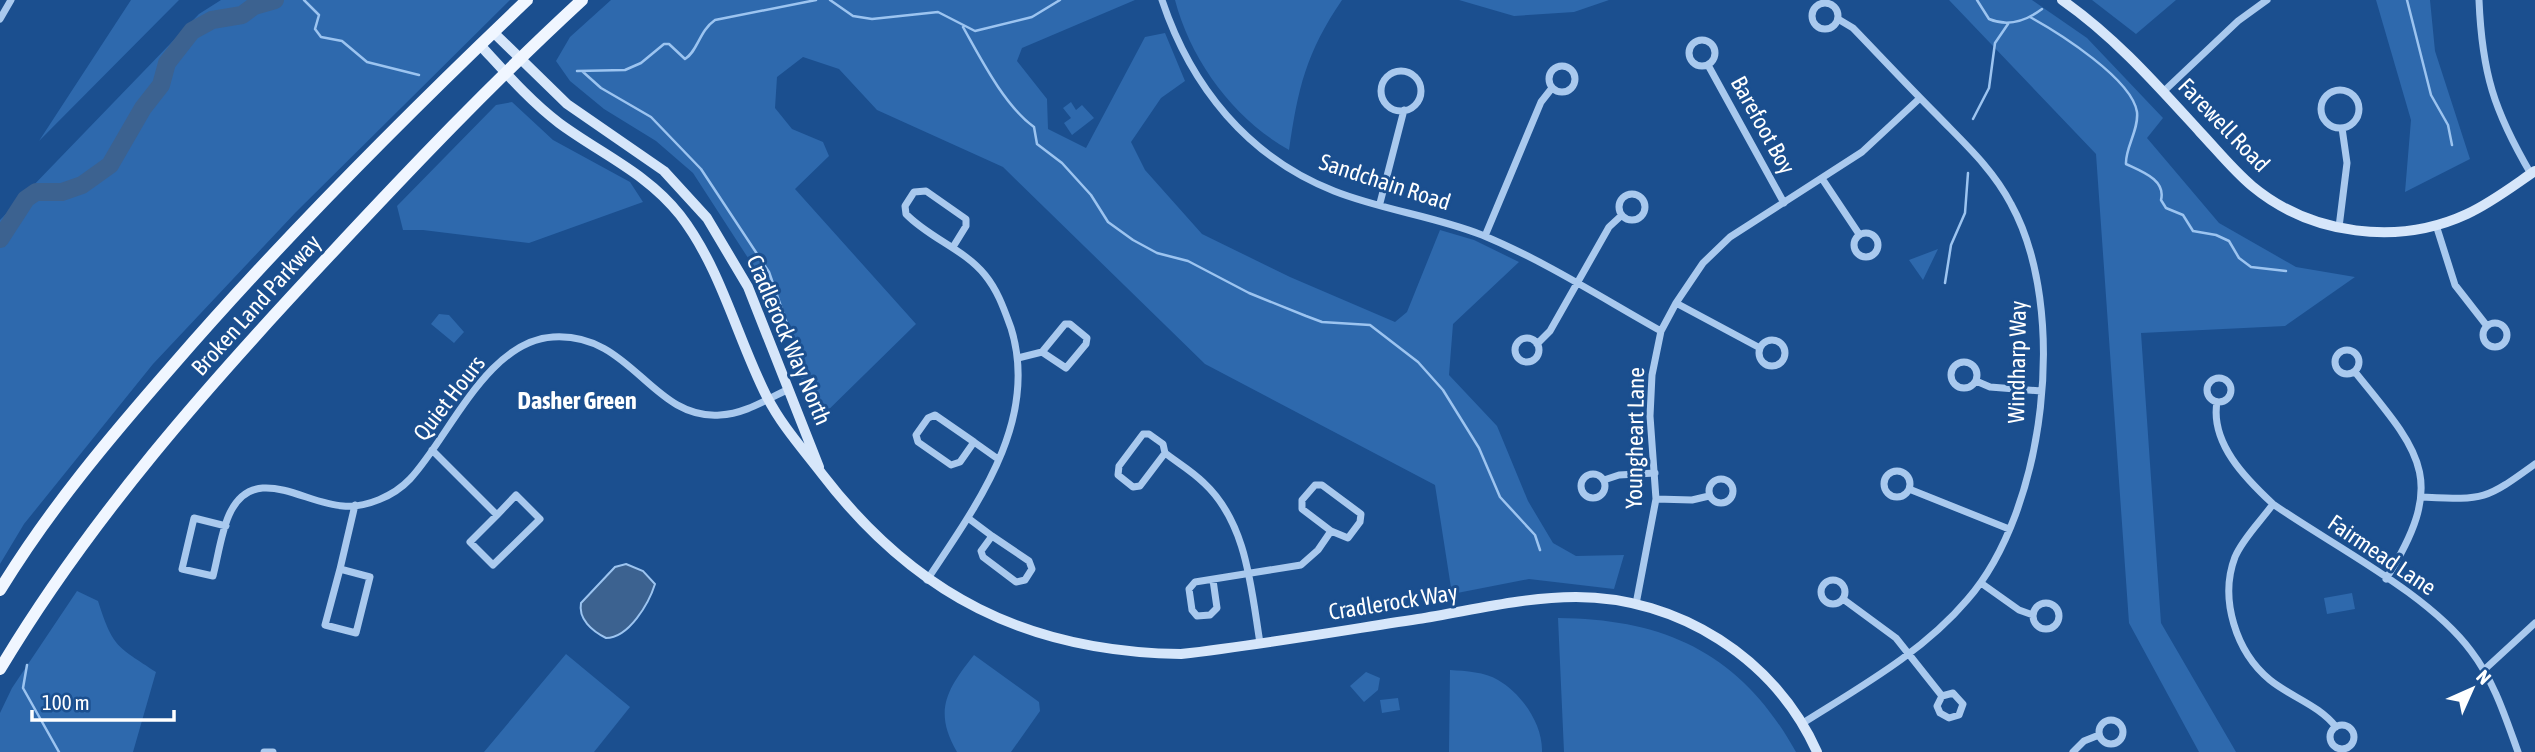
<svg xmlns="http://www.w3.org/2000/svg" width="2535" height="752" viewBox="0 0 2535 752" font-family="'Asap Condensed',sans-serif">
<rect width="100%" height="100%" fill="#1b4f8f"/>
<!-- green -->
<path fill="#2e69ad" d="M131,0h48l-140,141z
M221,0h289l-214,212 -143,152 -129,160 -24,40v-344l199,-206z
M611,0h524l-113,48 -5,13 30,38 1,30 38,19 59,-111 20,-4 20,48 -24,17 -30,44 14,28 57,64 88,43 105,45 12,-10 33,-82 34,10 45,22 -66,62 -4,51 48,51 31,75 25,42 23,13 48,-1 -10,34 -85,-10 -77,15 -17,-109 -230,-121 -202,-197 -126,-57 -38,-41 -36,-12 -26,20 -2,31 17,21 31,13 6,14 -34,33 121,135 -100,98 -1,-13 -12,-25 -16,-56 -26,-50 -68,-105 -37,-32 -52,-32 -34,-28 -14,-20 14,-24z
M1175,0h167c-36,53 -44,88 -53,150 -55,-31 -98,-89 -114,-150z
M1459,0h150l-35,12 -60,4z
M1949,0h83l55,38 76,80 -16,20 72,85 77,44 59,10 -70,49 -144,7 20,290 75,129h-37l-70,-129 -33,-469z
M2092,0h84l-40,34z
M2376,0h54l5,51 35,108 -65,33 6,-72z
M512,102l41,38 77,42 13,20 -114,41 -106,-13h-20l-6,-24 99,-101z
M1071,102l5,8 6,-5 12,13 -22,17 -8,-12 7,-5 -8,-10z
M1938,249l-15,31 -14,-20z
M439,314l10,1 15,17 -10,11 -23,-19z
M77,591l21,10c15,47 19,45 58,71l-23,80h-133v-39l12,-25z
M2352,593l3,16 -28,5 -3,-16z
M1558,618c110,1 184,37 238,134h-232z
M566,654l64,53 -36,45h-110z
M974,655l65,47 1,9 -29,41h-54c-24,-41 -10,-63 17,-97z
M1450,670c16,1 35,2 48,10 24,14 45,44 44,72h-93z
M1366,672l14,6 -2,12 -14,12 -14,-16z
M1398,698l2,12 -18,3 -2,-13z"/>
<!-- water -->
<path fill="#3c6290" stroke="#9cc4f0" stroke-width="2" d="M626,564l17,7 12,13c-6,19 -26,54 -49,54 -14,-7 -28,-19 -25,-35l34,-36z"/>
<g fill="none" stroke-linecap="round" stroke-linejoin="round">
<!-- stream -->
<path stroke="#9cc4f0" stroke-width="2.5" d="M304,0l15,15 -4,14 6,8 21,4 25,21 52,13
M830,0l23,16 19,3 66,-7 37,19 57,-14 28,-17
M1977,0l12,19c19,8 37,2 53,-10
M2407,0l24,95 17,30 4,20
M2030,17c29,16 102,62 107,95 2,18 -12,36 -11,52 17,8 40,16 35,36l5,8 17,7 10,16 23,4 13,6 10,17 12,9 35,4
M963,27c18,32 41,78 71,100l3,17 25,19 29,32 17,27 25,18 24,13 31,8 61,32 57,23 16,6 48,3 48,37 25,28 36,58 21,49 35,38 5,15
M577,71l48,-1 16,-7 23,-19h5l16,15c13,-8 14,-28 30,-39l101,-20
M582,71l19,17 50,29 50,52 68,103 26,75
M1973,119l16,-31 6,-45 13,-19
M1945,283l6,-38 14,-32 3,-40
M27,665l-4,23 36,64"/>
<!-- river -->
<path stroke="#3c6290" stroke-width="18" d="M0,239l26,-40 10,-7h26l20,-7 28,-20 33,-57 18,-23 6,-22 25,-32 20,-11 30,-5 12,-9 21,-6"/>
<!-- street -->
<path stroke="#a9c9ee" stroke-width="7" d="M1162,0c29,87 86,157 172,191 48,19 100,25 148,44 63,26 120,63 179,96
M2479,0c3,73 15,111 52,174
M1812 16a13 13 0 1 1 26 0a13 13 0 1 1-26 0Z
M0,19l11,-19
M1689 53a13 13 0 1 1 26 0a13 13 0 1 1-26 0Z
M1708,65l76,138
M1549 79a13 13 0 1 1 26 0a13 13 0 1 1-26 0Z
M1381 91a20 20 0 1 1 40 0a20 20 0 1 1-40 0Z
M2321 109a19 19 0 1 1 38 0a19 19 0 1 1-38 0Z
M2163,92l75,-71 29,-21
M1823,180l36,54
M1619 207a13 13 0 1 1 26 0a13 13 0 1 1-26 0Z
M1380,203l24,-93
M2436,225l19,60 32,41
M2339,227l8,-64 -5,-35
M1854 245a12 12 0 1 1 24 0a12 12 0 1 1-24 0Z
M1485,236l56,-134 11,-14
M1676,303l84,45
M2483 335a12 12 0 1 1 24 0a12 12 0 1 1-24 0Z
M1515 350a12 12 0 1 1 24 0a12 12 0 1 1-24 0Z
M1759 353a13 13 0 1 1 26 0a13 13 0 1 1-26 0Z
M1537,344l13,-13 59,-104 13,-12
M2335 362a12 12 0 1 1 24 0a12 12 0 1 1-24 0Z
M1018,358l24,-6 23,-28h5l17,14 -1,6 -20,24 -24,-16
M1951 375a13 13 0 1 1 26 0a13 13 0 1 1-26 0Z
M2355,372c67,82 93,108 31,207
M2207 390a12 12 0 1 1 24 0a12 12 0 1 1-24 0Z
M1976,381l14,6 51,4
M2217,402c-7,41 29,77 56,102 60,42 155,89 198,147 23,30 34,65 47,101
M974,442l-39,-27 -7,3 -12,17 2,7 33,23 9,-3 14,-20 24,17
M432,450l65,65 -27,27 23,23 47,-46 -24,-24 -19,20
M1165,453l-2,-9 -14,-10h-6l-24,32 -1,9 15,12 7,-1 25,-33c13,10 27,18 39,30 43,40 47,105 56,160
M1884 484a13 13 0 1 1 26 0a13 13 0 1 1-26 0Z
M1581 486a12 12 0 1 1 24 0a12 12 0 1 1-24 0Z
M1709 491a12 12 0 1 1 24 0a12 12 0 1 1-24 0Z
M1604,480l15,-5 36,-2
M1909,489l100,40
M2422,497c62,3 62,4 113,-33
M1656,499l36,1 17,-4
M2273,504c-12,17 -30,34 -38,53 -16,42 1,95 35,123 21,17 49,25 66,47
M968,518l24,18 -11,15 2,6 33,25 9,-2 7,-11 -3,-8 -37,-25
M226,526l-32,-8 -12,51 31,7c5,-19 8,-43 16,-61 24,-54 75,-11 114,-9 23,2 51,-10 67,-27 40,-43 77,-138 143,-142 79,-5 98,83 167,78 25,-1 47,-16 69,-26
M340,569l-15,56 31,8 14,-56 -30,-8 15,-64
M1821 592a12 12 0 1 1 24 0a12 12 0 1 1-24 0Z
M927,580c49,-74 113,-159 84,-252 -7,-19 -13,-37 -26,-53 -21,-26 -56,-37 -79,-61l-1,-8 9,-14 12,-1 40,28v7l-13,21
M1213,580l4,28 -7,7 -13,1 -5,-6 -3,-21 6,-7 106,-17 17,-15 13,-19 -29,-22v-9l13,-15h7l39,29 -1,8 -12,16 -17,-7
M1981,583l38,27 14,5
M1843,599l53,39 46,58 -5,10 3,7 9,5 10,-3 4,-11 -10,-11 -11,3
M2033 616a13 13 0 1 1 26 0a13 13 0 1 1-26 0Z
M1636,604l20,-105 -6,-83 2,-41 9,-44 15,-28 27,-40 27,-26 132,-85 58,-54
M2484,670l51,-47
M2099 732a12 12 0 1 1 24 0a12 12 0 1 1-24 0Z
M1803,723c57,-36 120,-71 164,-123 79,-90 102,-291 44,-396 -18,-35 -47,-61 -74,-89 -29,-29 -56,-58 -84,-87l-15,-9
M2330 737a12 12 0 1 1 24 0a12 12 0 1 1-24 0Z
M264,752h9
M2073,752l11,-11 15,-6"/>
<!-- secondary -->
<path stroke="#d6e6fa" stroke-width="10" d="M2062,0c53,37 95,85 138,132 17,18 33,38 52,54 59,49 146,60 215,28 24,-11 46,-28 68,-43
M493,32l74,72 97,67 43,47 41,69 71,180
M480,45c25,27 50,56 79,78 42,31 88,50 121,92 41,53 57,123 87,182 15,29 35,51 55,77 93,121 205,178 359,180 79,-9 158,-23 237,-35 51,-8 105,-22 158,-22 102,0 199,61 241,155"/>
<!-- primary -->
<path stroke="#f0f6ff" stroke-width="12" d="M0,590c50,-82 111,-154 174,-226 111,-128 230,-247 353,-364
M0,669c91,-152 208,-284 329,-413 82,-88 164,-174 253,-256"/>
</g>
<g text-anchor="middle" stroke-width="6" stroke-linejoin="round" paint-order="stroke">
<!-- street labels -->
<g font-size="23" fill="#fff" stroke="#1b4f8f">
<text transform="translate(1763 125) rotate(61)" y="8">Barefoot Boy</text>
<text transform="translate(2224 125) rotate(46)" y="8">Farewell Road</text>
<text transform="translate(1385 182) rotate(18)" y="8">Sandchain Road</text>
<text transform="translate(256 305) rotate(-48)" y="8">Broken Land Parkway</text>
<text transform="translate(789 340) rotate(67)" y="8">Cradlerock Way North</text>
<text transform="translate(2017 362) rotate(-89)" y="8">Windharp Way</text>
<text transform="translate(449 398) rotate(-52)" y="8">Quiet Hours</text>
<text transform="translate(1635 438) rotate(-89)" y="8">Youngheart Lane</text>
<text transform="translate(2382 555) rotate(34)" y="8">Fairmead Lane</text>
<text transform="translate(1393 602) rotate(-9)" y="8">Cradlerock Way</text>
</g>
<!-- neighbourhood labels -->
<g font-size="24" font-weight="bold" fill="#fff" stroke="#1b4f8f">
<text x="577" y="409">Dasher Green</text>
</g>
</g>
<!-- north arrow -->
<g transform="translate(2472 689) rotate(45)" stroke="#1b4f8f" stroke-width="5" paint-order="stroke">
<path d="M0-5L12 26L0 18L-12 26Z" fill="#ffffff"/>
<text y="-10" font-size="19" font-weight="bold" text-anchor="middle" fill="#ffffff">N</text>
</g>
<!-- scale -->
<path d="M32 710v10h142v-10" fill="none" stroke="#ffffff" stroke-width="3.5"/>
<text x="42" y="710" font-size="21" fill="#ffffff" stroke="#1b4f8f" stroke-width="5" paint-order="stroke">100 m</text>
</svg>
